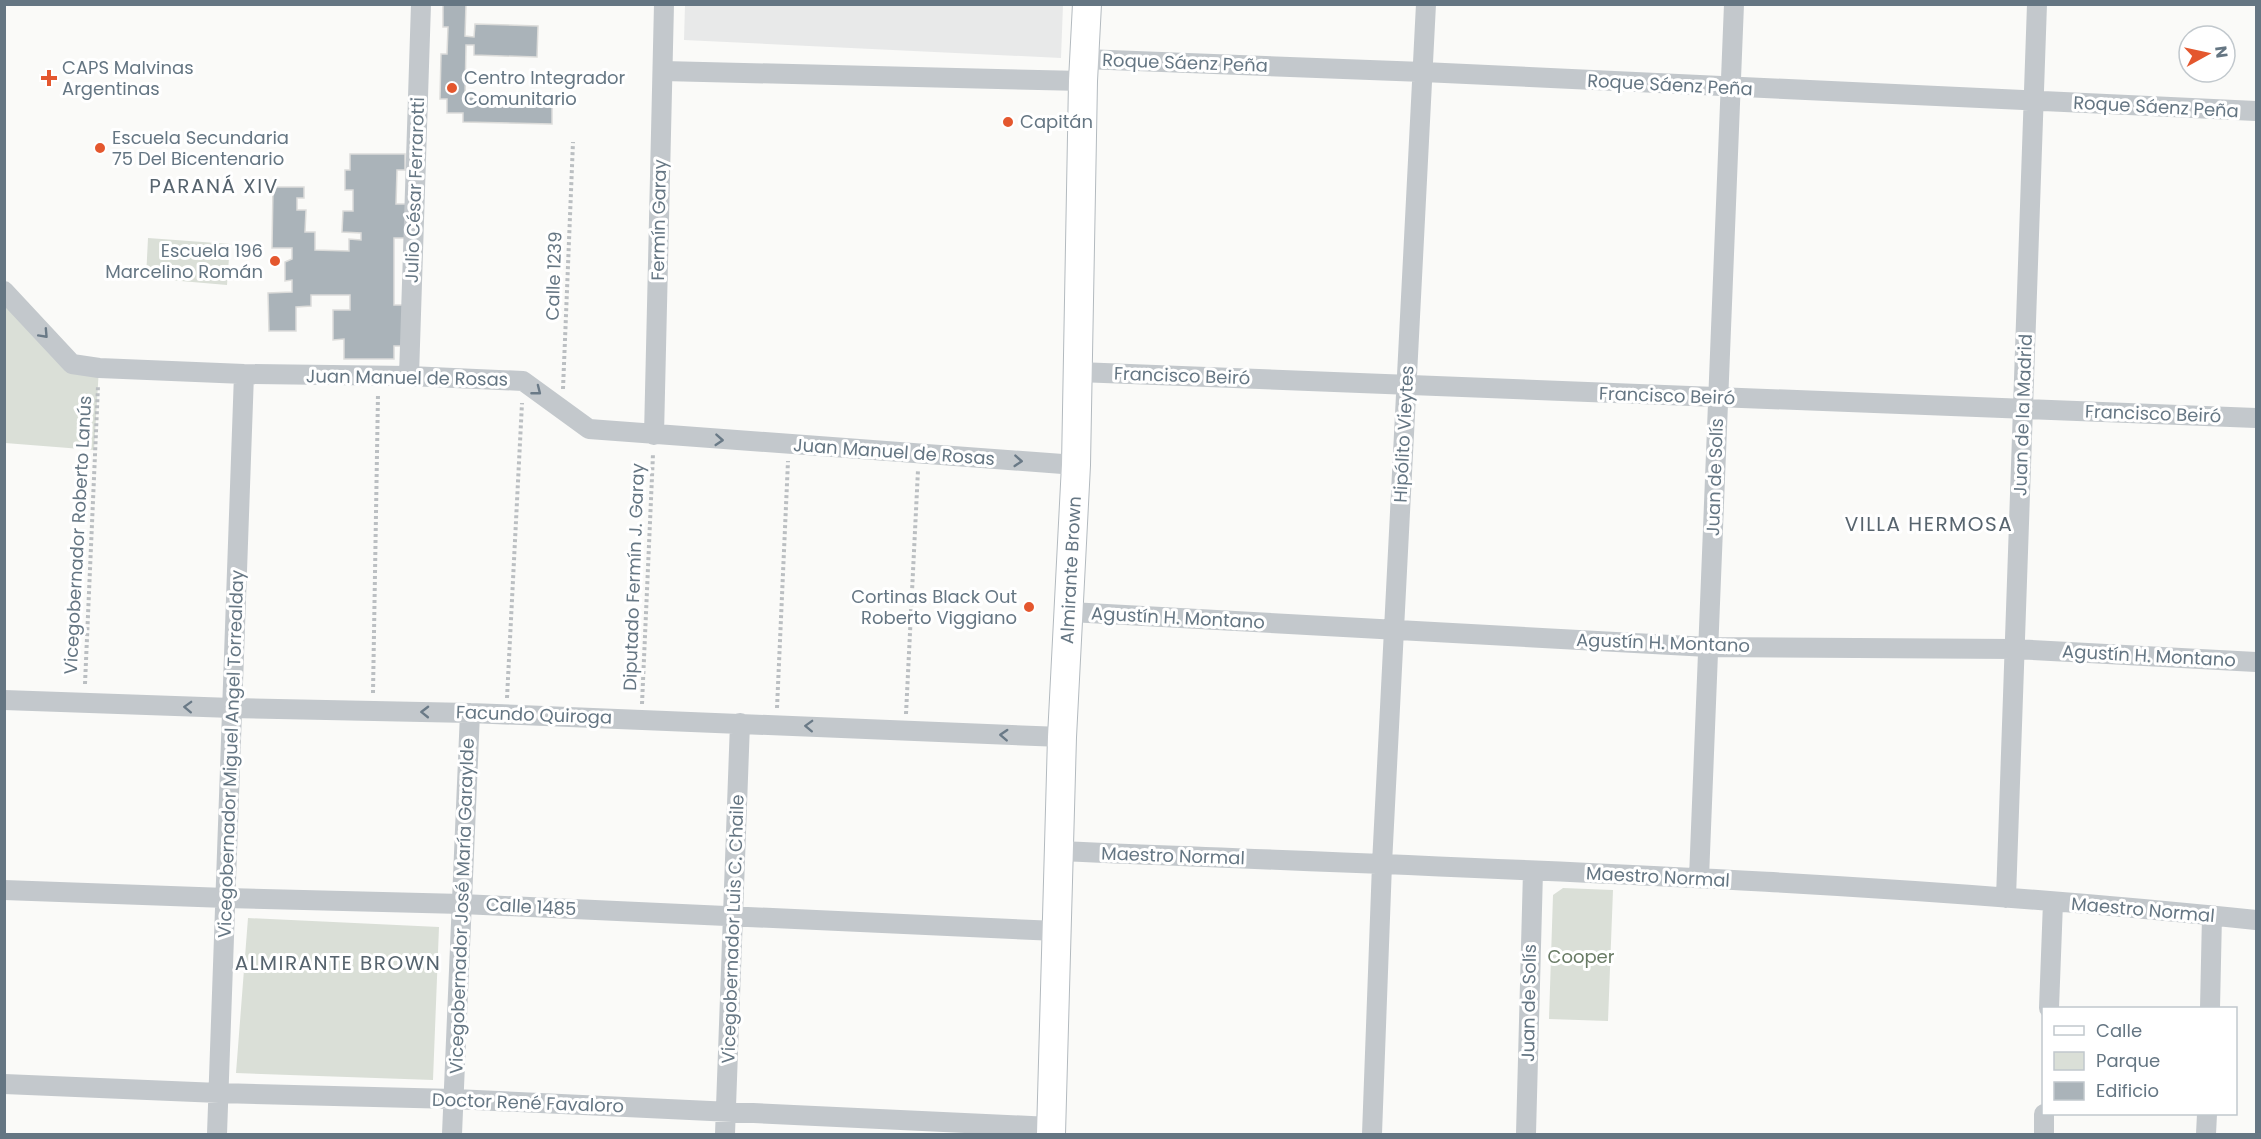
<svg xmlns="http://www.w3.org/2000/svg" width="2261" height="1139" viewBox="0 0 2261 1139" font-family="Poppins,sans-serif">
<rect width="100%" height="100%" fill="#fafaf8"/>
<!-- built -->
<path fill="#e8e9e9" d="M685,5h378l-2,53 -377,-18z"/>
<!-- green -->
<path fill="#dadfd7" d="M148,238l82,6 -3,41 -81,-7z
M4,291l68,73 27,4 -5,82 -89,-7z
M1563,888l50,2 -5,131 -59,-2 4,-124z
M248,918l191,9 -6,153 -197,-7z"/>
<!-- building -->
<path fill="#aab3b9" stroke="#dcdcda" stroke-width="1.5" d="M443,4h23l-1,32 9,1 1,-13 63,2 -1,31 -63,-2v-10h-8l-1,52 87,3v24l-89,-2v-9h-16v-14h-7l1,-45h6l1,-27h-5z
M350,154h55v16h-8l-1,34h10v34h-12v67h13v41h-13v13h-50v-20l-11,1v-30h17v-15h-39v11l-15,1v24h-27l-1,-38 24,-1v-12l-7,1v-19l7,-3v-11h-20l1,-61h31v11h-7v12h9l-1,22h10v18l34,1v-12l12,1v-7l-19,-1 1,-21h10v-21h-8v-20h5z"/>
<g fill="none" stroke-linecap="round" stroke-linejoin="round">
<!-- secondary casing -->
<g stroke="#b3babf" stroke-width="30">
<path id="secondary" d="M1051,1134l11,-397 14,-272 7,-384 4,-77"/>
</g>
<!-- path -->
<path stroke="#bbbfc2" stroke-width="4" stroke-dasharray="3 3" stroke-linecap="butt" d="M563,389l10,-247
M85,684l13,-298
M373,693l5,-299
M507,698l15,-295
M642,704l11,-250
M777,708l11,-247
M906,714l12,-244"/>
<!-- minor -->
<path stroke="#c3c8cc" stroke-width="20" d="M1084,59l339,13 833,39
M663,71l420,10
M4,291l68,73 27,4 145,6 165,2 114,5 66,48 487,36
M1078,372l1178,46
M409,376l12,-372
M654,435l10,-431
M1070,612l638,35 306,2 242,13
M4,700l228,8 238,5 592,24
M1059,851c399,17 800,27 1197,69
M1699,878l35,-874
M4,890l222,8 236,6 595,27
M2006,898l31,-894
M2049,1008l4,-106
M2210,1008l2,-93
M4,1084l215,9 235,6 597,28
M217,1134l27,-760
M452,1134l18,-421
M725,1134l15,-411
M1372,1134l10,-270 44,-860
M1526,1134l7,-263
M2044,1134v-20
M2206,1134l1,-20"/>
<!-- secondary -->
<use href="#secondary" stroke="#fff" stroke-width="28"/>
</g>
<!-- one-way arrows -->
<defs><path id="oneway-chevron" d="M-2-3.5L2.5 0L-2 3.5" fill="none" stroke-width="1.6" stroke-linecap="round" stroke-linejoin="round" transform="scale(1.5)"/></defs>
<g stroke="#6a7a87">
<use href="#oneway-chevron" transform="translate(44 334) rotate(47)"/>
<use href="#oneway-chevron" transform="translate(537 391) rotate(38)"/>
<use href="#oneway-chevron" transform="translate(719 440) rotate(4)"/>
<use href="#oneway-chevron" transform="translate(1018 461) rotate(4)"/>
<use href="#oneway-chevron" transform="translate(188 707) rotate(-178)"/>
<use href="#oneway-chevron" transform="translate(425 712) rotate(-179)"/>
<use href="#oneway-chevron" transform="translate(809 726) rotate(-178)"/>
<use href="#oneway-chevron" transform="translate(1004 735) rotate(-177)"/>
</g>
<!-- markers -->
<g fill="#e4572e" stroke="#fff" stroke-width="2">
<path d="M46 69h6v6h6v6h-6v6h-6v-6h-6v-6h6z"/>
<circle cx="452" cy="88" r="6"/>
<circle cx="1008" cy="122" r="6"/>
<circle cx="100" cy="148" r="6"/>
<circle cx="275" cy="261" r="6"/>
<circle cx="1029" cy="607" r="6"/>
</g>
<g text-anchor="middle" stroke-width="6" stroke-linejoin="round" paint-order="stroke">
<!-- street labels -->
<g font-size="18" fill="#657683" stroke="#fff">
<text transform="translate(1185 63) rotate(2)" y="6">Roque Sáenz Peña</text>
<text transform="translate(1670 85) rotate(3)" y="6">Roque Sáenz Peña</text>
<text transform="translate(2156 107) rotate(3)" y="6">Roque Sáenz Peña</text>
<text transform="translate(415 190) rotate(-88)" y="6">Julio César Ferrarotti</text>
<text transform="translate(659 220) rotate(-89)" y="6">Fermín Garay</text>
<text transform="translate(554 276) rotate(-88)" y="6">Calle 1239</text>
<text transform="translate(1182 376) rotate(2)" y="6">Francisco Beiró</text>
<text transform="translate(407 378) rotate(1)" y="6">Juan Manuel de Rosas</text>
<text transform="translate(1667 396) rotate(2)" y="6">Francisco Beiró</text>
<text transform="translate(2153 414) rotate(2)" y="6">Francisco Beiró</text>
<text transform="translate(2023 415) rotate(-88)" y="6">Juan de la Madrid</text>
<text transform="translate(1404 434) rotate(-87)" y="6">Hipólito Vieytes</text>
<text transform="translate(894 452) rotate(4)" y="6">Juan Manuel de Rosas</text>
<text transform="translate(1715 477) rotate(-88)" y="6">Juan de Solís</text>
<text transform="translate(78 535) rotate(-87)" y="6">Vicegobernador Roberto Lanús</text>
<text transform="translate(1071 570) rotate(-87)" y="6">Almirante Brown</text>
<text transform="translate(634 577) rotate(-88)" y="6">Diputado Fermín J. Garay</text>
<text transform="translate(1178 618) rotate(3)" y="6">Agustín H. Montano</text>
<text transform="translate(1663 643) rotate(2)" y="6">Agustín H. Montano</text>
<text transform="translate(2149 656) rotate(3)" y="6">Agustín H. Montano</text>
<text transform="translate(534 715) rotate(2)" y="6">Facundo Quiroga</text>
<text transform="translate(231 754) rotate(-88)" y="6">Vicegobernador Miguel Angel Torrealday</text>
<text transform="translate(1173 856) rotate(2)" y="6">Maestro Normal</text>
<text transform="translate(1658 877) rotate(3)" y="6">Maestro Normal</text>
<text transform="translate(462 906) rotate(-88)" y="6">Vicegobernador José María Garaylde</text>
<text transform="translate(531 907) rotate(3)" y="6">Calle 1485</text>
<text transform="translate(2143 910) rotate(5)" y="6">Maestro Normal</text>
<text transform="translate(733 929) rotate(-88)" y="6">Vicegobernador Luis C. Chaile</text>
<text transform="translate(1529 1003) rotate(-89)" y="6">Juan de Solís</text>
<text transform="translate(528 1103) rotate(2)" y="6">Doctor René Favaloro</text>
</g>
<!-- poi labels -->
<g font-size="18" fill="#657683" stroke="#fff" text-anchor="start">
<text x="62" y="74">CAPS Malvinas<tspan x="62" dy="21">Argentinas</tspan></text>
<text x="464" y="84">Centro Integrador<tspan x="464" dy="21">Comunitario</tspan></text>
<text x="1020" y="128">Capitán</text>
<text x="112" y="144">Escuela Secundaria<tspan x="112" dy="21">75 Del Bicentenario</tspan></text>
<text x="263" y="257" text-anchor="end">Escuela 196<tspan x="263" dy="21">Marcelino Román</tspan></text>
<text x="1017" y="603" text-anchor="end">Cortinas Black Out<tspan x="1017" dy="21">Roberto Viggiano</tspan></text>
</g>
<!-- park labels -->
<g font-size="18" fill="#687a64" stroke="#fff">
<text x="1581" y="963">Cooper</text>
</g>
<!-- neighbourhood labels -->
<g font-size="20" letter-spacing="1.5" fill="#57646e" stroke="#fff">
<text x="214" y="193">PARANÁ XIV</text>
<text x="1929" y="531">VILLA HERMOSA</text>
<text x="338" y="970">ALMIRANTE BROWN</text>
</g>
</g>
<!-- border -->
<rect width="2261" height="1139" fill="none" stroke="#657683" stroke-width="12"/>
<!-- legend -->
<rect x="2042" y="1007" width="195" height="108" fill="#ffffff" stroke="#c1c8cd" stroke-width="1.5"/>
<rect x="2054" y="1026" width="30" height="9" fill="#ffffff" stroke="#c1c8cd" stroke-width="1.5"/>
<text x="2096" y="1037" font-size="18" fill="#657683">Calle</text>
<rect x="2054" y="1052" width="30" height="18" fill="#dadfd7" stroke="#c1c8cd" stroke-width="1.5"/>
<text x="2096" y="1067" font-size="18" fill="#657683">Parque</text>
<rect x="2054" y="1082" width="30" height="18" fill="#aab3b9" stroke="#c1c8cd" stroke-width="1.5"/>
<text x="2096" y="1097" font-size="18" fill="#657683">Edificio</text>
<!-- north arrow -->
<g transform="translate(2207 54) rotate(82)"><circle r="28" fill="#ffffff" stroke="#c1c8cd" stroke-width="1.5"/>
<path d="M0-4.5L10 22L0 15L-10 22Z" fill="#e4572e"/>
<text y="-9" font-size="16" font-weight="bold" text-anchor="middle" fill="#657683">N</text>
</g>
</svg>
